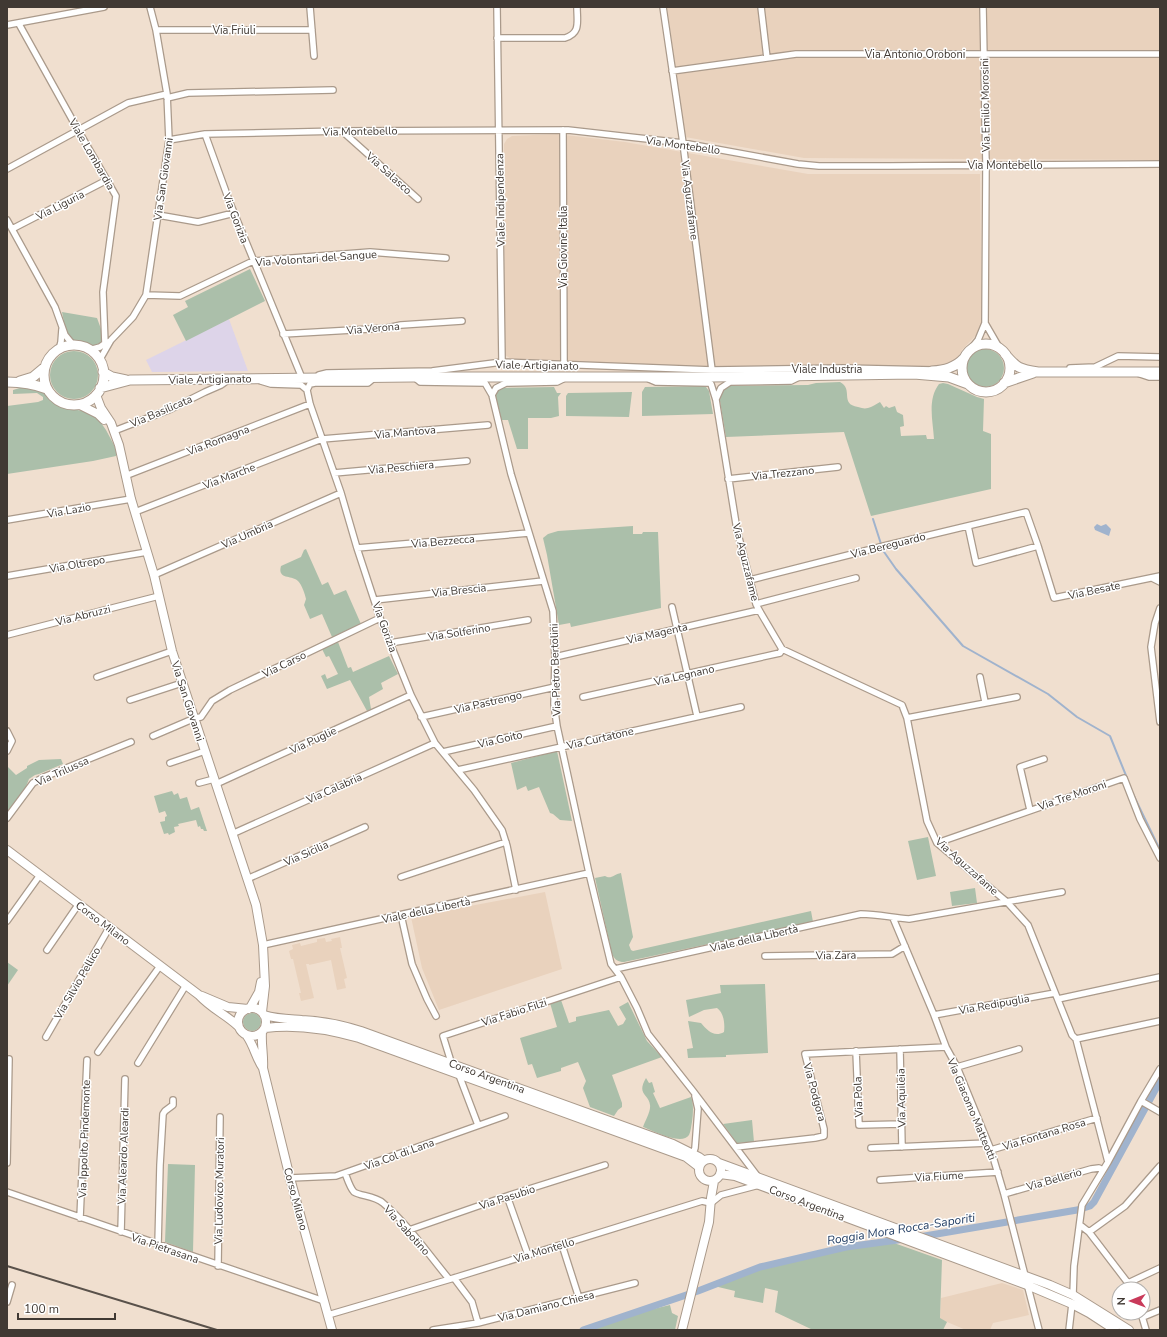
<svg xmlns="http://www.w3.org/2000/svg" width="1167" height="1337" viewBox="0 0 1167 1337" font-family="'Nunito Sans',sans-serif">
<rect width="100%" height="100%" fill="#f0dfcf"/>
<!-- commercial -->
<path fill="#ddd4e9" d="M229,319l19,52 -96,1 -6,-12z"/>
<!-- built -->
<path fill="#e9d2bd" d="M667,7h493v153l-356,-2 -119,-21z
M557,134l68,8 183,32h172l2,152 -4,7 -16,17 -6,10 -14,7 -226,1 -203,-8 -8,-5 -1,-211 3,-5 5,-3z
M545,892l17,77 -123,41 -17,-42 -11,-51z
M340,937l2,11h-2l7,30 -3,1 2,9 -9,2 -6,-30 -22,5v-1h-3l8,34 -13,3 -2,-8h2l-8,-34h-2l-2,-8 4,-2 -1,-4 8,-2 1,3 16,-4v-3l8,-1 1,4 6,-1 -1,-2z
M1002,1283l21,7 6,25 -36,8 -3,7h-24l-26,-11 1,-21z"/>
<!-- green -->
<path fill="#abbfaa" d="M250,269l15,32 -79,40 -13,-26 15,-8 -3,-6z
M62,312l35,6 4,11 2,12 -6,4c-29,1 -30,-8 -35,-33z
M966 368a19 19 0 1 1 38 0a19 19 0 1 1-38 0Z
M50 375a24 24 0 1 1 48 0a24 24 0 1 1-48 0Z
M840,382c14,7 -1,22 18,25 4,1 6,2 10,1 4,-1 8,-4 12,-6l4,6 2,-2 3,2 6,-2 2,6 6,3 1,11 -4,1 1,9 25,-1 1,4h7c-1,-18 -7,-39 5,-55l4,-1 5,1 29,13 7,2 -1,32 8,3v55l-120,27 -27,-84 -118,5 -6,-36c0,-8 3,-12 10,-15l78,-1 8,-2z
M703,386l3,1 3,4 4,23 -71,2v-24l3,-5z
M23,387l18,4 20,16 22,4 8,3 8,6 7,10 8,15 3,8 -1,3 -23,5 -86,13v-68l31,-4 5,-2v-3l-6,-4 -24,1v-4z
M554,387l3,6h4l-3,4 1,19 -8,2h-23v31h-11l-9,-29h-9l-5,-22 6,-10z
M632,392l-3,25 -63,-1v-20l2,-3z
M633,526v8h9l1,-2h15l3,76 -90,19 -1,-4 -11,2 -12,-70 -4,-17 5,-4 10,-3z
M306,549l16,36 6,-3 6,13 12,-5 15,34 -29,13 -10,-23 -12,5 -6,-14 2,-6c-1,-5 -4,-14 -8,-18 -6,-6 -21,-1 -17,-15l20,-9 3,-7z
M338,642l10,26 3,-1 2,5 36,-16 9,18 -17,9 2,6 -14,8 2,12 -4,2 -17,-31 -23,9 -6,-13 4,-2 2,5 11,-5 -9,-18 -3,1 -4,-8z
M557,751l15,70 -12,-1 -7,-6 -3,-1 -11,-26 -11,4 -2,-5 -9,4 -6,-27z
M61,759l2,5 -24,10 -4,1 -6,4 -5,13 -17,22v-48l9,9 11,-7v-2l12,-6z
M172,791l2,4 4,-2 2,6 7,-2 4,13 8,-3 8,24h-3l-1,-2h-2l-1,-3 -2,1 -2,-7 -18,4 1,2 -5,1 1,5 -6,3 -1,-2 -4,1 -4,-12 5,-1v-4l2,-1 -2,-5 -6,2 -5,-17z
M928,837l8,39 -19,4 -9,-39z
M621,873l12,64 -4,8 2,5 2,1 178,-40 2,11 -189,40c-6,0 -9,-2 -12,-8l-17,-76 10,-2c6,4 9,-2 16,-3z
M975,888l2,15 -25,3 -2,-14z
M7,962l11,8 -11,16z
M765,984l3,69 -42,2v2l-38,1 -1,-9 6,-1 -5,-27 13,2c6,7 13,15 23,9 1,-8 0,-19 -7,-24l-13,2 -15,7 -3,-17 35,-7 -1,-8z
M561,1000l8,23 7,-2v-4l33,-7 9,16 5,-2 3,-5 -7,-12 9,-5 19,39 15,16 -50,18 10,28v4l-4,3 -4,6 -24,-9 -7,-19 3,-7 -8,-19 -17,6v3l-24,7 -5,-14 -4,1 -8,-27 37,-11 -7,-24z
M243 1022a9 9 0 1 1 18 0a9 9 0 1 1-18 0Z
M646,1078l3,5 3,-1 3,10 -2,1 7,15 31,-11c3,8 2,17 1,25 -1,4 -1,9 -3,13 -7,11 -36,-4 -46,-8 2,-6 8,-16 7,-22 -1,-11 -14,-10 -4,-27z
M752,1120l2,22 -17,1 -14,-19z
M168,1164l27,1 -2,87 -28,-10z
M894,1243l48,17 -2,58 7,4 -4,8h-130l-38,-18 3,-21 -13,-3 -2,15 -29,-6 1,-6 -21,-5 44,-17 88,-20z
M670,1305l2,8 6,3 -3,14h-83l53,-19z"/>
<!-- water -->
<path fill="#a0b3cd" d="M1097,524l4,2 5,-2 5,5 -2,7 -14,-6 -1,-3z"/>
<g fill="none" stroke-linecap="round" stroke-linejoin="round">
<!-- stream -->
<path stroke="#a0b3cd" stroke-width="2" d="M873,519l8,25
M882,549l14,20 67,77 85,48 29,23 33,19 17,42
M1132,792l28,58"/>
<!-- canal -->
<path stroke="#a0b3cd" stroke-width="7" d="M919,1237l158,-27 13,-4 4,-4 66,-121
M583,1330l115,-39 62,-24 86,-20 59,-8"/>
<!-- street casing -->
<g stroke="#aa9a8b" stroke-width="8">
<path id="street" d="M310,7l4,49
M497,7l5,355
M663,7l20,136 29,227
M761,7l6,51
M19,24l59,106 38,66 -13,96 2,52
M7,25l97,-18
M156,30h156
M497,38h68c16,-5 12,-16 12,-31
M672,71l124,-17h364
M167,98l21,-5 145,-3
M563,130l1,234
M342,131l76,68
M205,134l137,-3 226,-1 115,13 115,21 21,2h71l270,-2
M169,140l36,-6 25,69 72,175
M7,169l121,-66 39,-9
M158,215l40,7 36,-9
M7,220l48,87 10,28 9,11
M12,229l95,-49
M146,295l34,1 73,-35 117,-9 76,6
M985,323l15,26
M283,334l104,-6 14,-3 61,-4
M59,350l2,-8 1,-13
M89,350l11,-3 7,-5
M969,351l9,-11 7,-17 1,-158 -3,-158
M99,361l12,-21 22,-23 13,-22 23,-155 -2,-46 -11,-64 -6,-23
M1070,368l25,-1 23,-11 42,1
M1140,374l9,3h11
M319,375l8,-2 105,-2 70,-9 210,8 131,-2 91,2
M414,377l6,5 65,1 7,12 19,79 42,137 2,46 -1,47 3,22 32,147 22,91 10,13 16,31 11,26 45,57 65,86
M649,379l7,3 53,1 2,1 5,16 21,130 19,74 3,6 23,39 120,56 5,13 20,103 10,22 70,59 21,23 44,110 4,4 32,123 -26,43 -8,61 -1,29
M261,381l10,3 30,1 6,5
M307,390l3,14 31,89 16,55 23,70 31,77 24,48 39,47 28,40 5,16 9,44
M307,390l3,-6 5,-1h53l6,-5
M492,395l4,-7 10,-5 51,-1 6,-3
M716,399l5,-11 9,-6 61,-1 8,-4
M114,431l57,-22 34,-17 16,-7 7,-5
M334,473l133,-12
M125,476l185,-72
M728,479l110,-12
M135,512l187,-73 166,-14
M7,520l124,-21
M968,526l8,37 62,-17
M357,548l172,-15
M154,575l187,-82
M7,576l140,-24
M1152,578l8,4
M750,580l138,-35 138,-33 12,34 16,52 106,-22
M375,600l168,-19
M756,604l100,-26
M672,607l25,109
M1160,608l-5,15 -4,24 9,75
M7,635l152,-39
M390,643l138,-23
M555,657l204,-47
M97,677l75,-26
M980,677l5,25
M583,697l197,-44 2,-4
M130,700l52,-17
M421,717l134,-30
M907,718l110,-21
M7,731l5,10 -5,10
M153,736l42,-18 6,-1 11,-16 18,-11 150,-72
M443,752l114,-26
M170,763l35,-12
M458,770l283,-63
M199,783l15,-4
M216,784l195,-89
M1030,810l-10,-43 24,-8
M7,818l26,-35 11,-6 87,-35
M232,834l203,-91
M937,843l187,-65 16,41 20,39
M401,877l105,-35
M247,879l118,-52
M401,915l11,49 15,35 9,17
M893,918l41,97 12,32 11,20 34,83 13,44 35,136
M7,921l33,-46
M263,945l326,-72
M47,950l31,-45
M765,956l127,-2 13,-8
M615,969l246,-55c17,0 32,4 48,5l153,-27
M1058,999l102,-22
M934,1015l121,-22
M46,1037l63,-109
M1076,1039l84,-18
M900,1049l2,98
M856,1051l3,74 42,-1
M98,1052l62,-86
M138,1063l48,-78
M452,1065l-9,-29 178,-59
M957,1067l62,-18
M459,1073v2l19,50
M1141,1101l19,11
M736,1147l79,-9 9,-2v-7l-19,-75 141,-7
M871,1148l117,-5
M991,1150l106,-32
M693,1154l2,-6 3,-39 -3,-13
M1108,1162l33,-61 19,-32
M7,1163l2,-104
M345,1173c2,5 5,15 9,19 6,4 21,4 29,11 24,20 46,52 66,76
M290,1178l46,-2 169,-60
M880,1180l118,-8
M7,1192l317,109
M1004,1194l87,-25 8,-1 4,2
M507,1196l21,59
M80,1218l7,-158
M1080,1225l9,7 39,51 3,6
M409,1230l98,-34 98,-31
M121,1232l4,-153
M1089,1232l36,-26 35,-40
M158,1245l2,-80 3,-51 2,-3 8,-6v-5
M562,1245l17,53
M218,1266l2,-149
M454,1278l18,24 6,21
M1128,1283l32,-15
M7,1302l5,-17
M1141,1313l5,17
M328,1315l126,-37 248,-77 9,2 10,-8 38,-10
M1143,1317l17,-7
M433,1330l45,-7 157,-40
M1069,1330l3,-26"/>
</g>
<!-- secondary casing -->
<g stroke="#aa9a8b" stroke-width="10">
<path id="secondary" d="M96,395l5,13 10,15 8,22 12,54 23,76 18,76 84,254 7,40 2,41 -3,26
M80,405l18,9 6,6
M7,850l192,145c13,14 26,19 39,31
M202,996l26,11 20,2
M238 1022a14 14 0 1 1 28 0a14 14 0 1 1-28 0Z
M250,1008l9,-16 2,-10
M264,1015c13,4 25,4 38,5 20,1 40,5 59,11l312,113 26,13 4,3
M265,1028c32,-4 63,1 94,10l327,119 13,10
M262,1032c-1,13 2,24 1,36l27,110 42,152
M247,1036c7,10 9,22 16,32
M699 1170a11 11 0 1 1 22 0a11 11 0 1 1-22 0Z
M719,1163l331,122 23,10 56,35
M720,1174l15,2 292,109 45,19 17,9 26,17
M682,1330l27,-108 2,-24 3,-17"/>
</g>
<!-- primary casing -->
<g stroke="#aa9a8b" stroke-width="11">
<path id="primary" d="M962 368a24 24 0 1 1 48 0a24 24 0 1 1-48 0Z
M44 375a30 30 0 1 1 60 0a30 30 0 1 1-60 0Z
M1005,354c12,14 14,15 33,18h122
M932,371c12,-1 23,-3 32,-13
M103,372l9,5 14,3
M20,381l13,-4 12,-10
M7,382c15,0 27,2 40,7
M1004,383l29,-10
M100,388l30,-8 283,-3h298l203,-3 35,3 19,7"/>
</g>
<!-- street -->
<use href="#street" stroke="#fff" stroke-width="5.5"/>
<!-- secondary -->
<use href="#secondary" stroke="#fff" stroke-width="8"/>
<!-- primary -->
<use href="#primary" stroke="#fff" stroke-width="9"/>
<!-- rail -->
<path stroke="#59514a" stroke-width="2" d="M7,1266l210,64"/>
</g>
<g text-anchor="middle" stroke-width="3" stroke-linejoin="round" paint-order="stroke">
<!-- street labels -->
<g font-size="11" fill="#403933" stroke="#fff">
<text x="234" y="34">Via Friuli</text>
<text x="915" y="58">Via Antonio Oroboni</text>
<text transform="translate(985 105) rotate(-91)" y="4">Via Emilio Morosini</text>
<text transform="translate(360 131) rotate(-1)" y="4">Via Montebello</text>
<text transform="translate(683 145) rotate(8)" y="4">Via Montebello</text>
<text transform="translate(92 154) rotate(60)" y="4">Viale Lombardia</text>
<text x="1005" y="169">Via Montebello</text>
<text transform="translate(389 173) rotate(42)" y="4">Via Salasco</text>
<text transform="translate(163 179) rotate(-82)" y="4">Via San Giovanni</text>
<text transform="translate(500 200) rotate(-91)" y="4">Viale Indipendenza</text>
<text transform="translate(690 200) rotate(83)" y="4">Via Aguzzafame</text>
<text transform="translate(60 205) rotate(-27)" y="4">Via Liguria</text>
<text transform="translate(236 218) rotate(69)" y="4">Via Gorizia</text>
<text transform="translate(563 247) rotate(-90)" y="4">Via Giovine Italia</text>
<text transform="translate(316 258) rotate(-4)" y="4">Via Volontari del Sangue</text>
<text transform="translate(373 328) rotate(-5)" y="4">Via Verona</text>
<text transform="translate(537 365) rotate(1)" y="4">Viale Artigianato</text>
<text x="827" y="373">Viale Industria</text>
<text transform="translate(210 379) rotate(-1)" y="4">Viale Artigianato</text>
<text transform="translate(161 411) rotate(-23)" y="4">Via Basilicata</text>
<text transform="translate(405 432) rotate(-5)" y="4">Via Mantova</text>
<text transform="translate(218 440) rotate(-21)" y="4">Via Romagna</text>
<text transform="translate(401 467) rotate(-5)" y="4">Via Peschiera</text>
<text transform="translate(783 473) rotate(-6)" y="4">Via Trezzano</text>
<text transform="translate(229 476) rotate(-21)" y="4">Via Marche</text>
<text transform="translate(69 510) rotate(-10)" y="4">Via Lazio</text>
<text transform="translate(247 534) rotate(-24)" y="4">Via Umbria</text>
<text transform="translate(443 541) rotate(-5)" y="4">Via Bezzecca</text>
<text transform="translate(888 545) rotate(-14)" y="4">Via Bereguardo</text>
<text transform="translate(746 562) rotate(76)" y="4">Via Aguzzafame</text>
<text transform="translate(77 564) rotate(-10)" y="4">Via Oltrepo</text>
<text transform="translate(459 590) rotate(-6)" y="4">Via Brescia</text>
<text transform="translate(1094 590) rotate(-12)" y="4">Via Besate</text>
<text transform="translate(83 615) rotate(-14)" y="4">Via Abruzzi</text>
<text transform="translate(385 627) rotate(70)" y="4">Via Gorizia</text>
<text transform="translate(459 632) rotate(-9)" y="4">Via Solferino</text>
<text transform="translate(657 633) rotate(-13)" y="4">Via Magenta</text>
<text transform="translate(284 664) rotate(-26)" y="4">Via Carso</text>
<text transform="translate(555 670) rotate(-92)" y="4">Via Pietro Bertolini</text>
<text transform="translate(684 675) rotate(-13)" y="4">Via Legnano</text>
<text transform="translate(188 701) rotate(72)" y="4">Via San Giovanni</text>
<text transform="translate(488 702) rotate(-13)" y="4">Via Pastrengo</text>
<text transform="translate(600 738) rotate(-13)" y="4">Via Curtatone</text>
<text transform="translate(500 739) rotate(-13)" y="4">Via Goito</text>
<text transform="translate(313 740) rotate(-25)" y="4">Via Puglie</text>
<text transform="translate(62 771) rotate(-24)" y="4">Via Trilussa</text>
<text transform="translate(334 788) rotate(-24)" y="4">Via Calabria</text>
<text transform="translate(1072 795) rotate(-19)" y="4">Via Tre Moroni</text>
<text transform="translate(306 853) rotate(-24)" y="4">Via Sicilia</text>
<text transform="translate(967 866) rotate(42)" y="4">Via Aguzzafame</text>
<text transform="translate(426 910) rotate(-12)" y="4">Viale della Libertà</text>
<text transform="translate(103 923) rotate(37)" y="4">Corso Milano</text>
<text transform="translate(754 938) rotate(-13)" y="4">Viale della Libertà</text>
<text transform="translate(836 955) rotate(-1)" y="4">Via Zara</text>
<text transform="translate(77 983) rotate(-60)" y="4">Via Silvio Pellico</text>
<text transform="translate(994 1004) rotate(-10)" y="4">Via Redipuglia</text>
<text transform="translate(514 1012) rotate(-18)" y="4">Via Fabio Filzi</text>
<text transform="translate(487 1076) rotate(20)" y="4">Corso Argentina</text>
<text transform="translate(815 1092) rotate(75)" y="4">Via Podgora</text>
<text transform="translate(858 1097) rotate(-92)" y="4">Via Pola</text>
<text transform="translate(901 1098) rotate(-91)" y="4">Via Aquileia</text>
<text transform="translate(972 1109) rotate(67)" y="4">Via Giacomo Matteotti</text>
<text transform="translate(1044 1134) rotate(-17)" y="4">Via Fontana Rosa</text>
<text transform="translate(84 1139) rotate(-88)" y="4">Via Ippolito Pindemonte</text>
<text transform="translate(399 1154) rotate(-20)" y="4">Via Col di Lana</text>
<text transform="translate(123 1156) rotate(-88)" y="4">Via Aleardo Aleardi</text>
<text transform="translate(939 1176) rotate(-3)" y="4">Via Fiume</text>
<text transform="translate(1054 1179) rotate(-16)" y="4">Via Bellerio</text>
<text transform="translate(219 1191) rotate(-89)" y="4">Via Ludovico Muratori</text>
<text transform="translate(507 1197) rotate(-18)" y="4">Via Pasubio</text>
<text transform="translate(296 1199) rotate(75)" y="4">Corso Milano</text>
<text transform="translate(807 1203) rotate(21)" y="4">Corso Argentina</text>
<text transform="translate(407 1230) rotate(48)" y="4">Via Sabotino</text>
<text transform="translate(165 1248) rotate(19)" y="4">Via Pietrasana</text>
<text transform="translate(544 1250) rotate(-17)" y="4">Via Montello</text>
<text transform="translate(546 1306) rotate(-14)" y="4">Via Damiano Chiesa</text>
</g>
<!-- water labels -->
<g font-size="12" font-style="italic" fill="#233e63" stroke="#fff">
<text transform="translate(901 1229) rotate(-9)" y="4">Roggia Mora Rocca-Saporiti</text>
</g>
</g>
<!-- border -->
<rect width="1167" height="1337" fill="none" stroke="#403933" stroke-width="16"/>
<!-- north arrow -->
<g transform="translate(1131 1301) rotate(269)"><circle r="19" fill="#ffffff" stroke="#b3b0ad"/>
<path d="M0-3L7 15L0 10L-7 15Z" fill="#c93a5a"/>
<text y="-6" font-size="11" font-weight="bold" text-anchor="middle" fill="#403933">N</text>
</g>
<!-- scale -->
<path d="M18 1313v6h97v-6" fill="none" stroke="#403933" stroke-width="2"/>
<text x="24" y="1313" font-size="12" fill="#403933" stroke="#ffffff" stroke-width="3" paint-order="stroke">100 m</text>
</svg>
